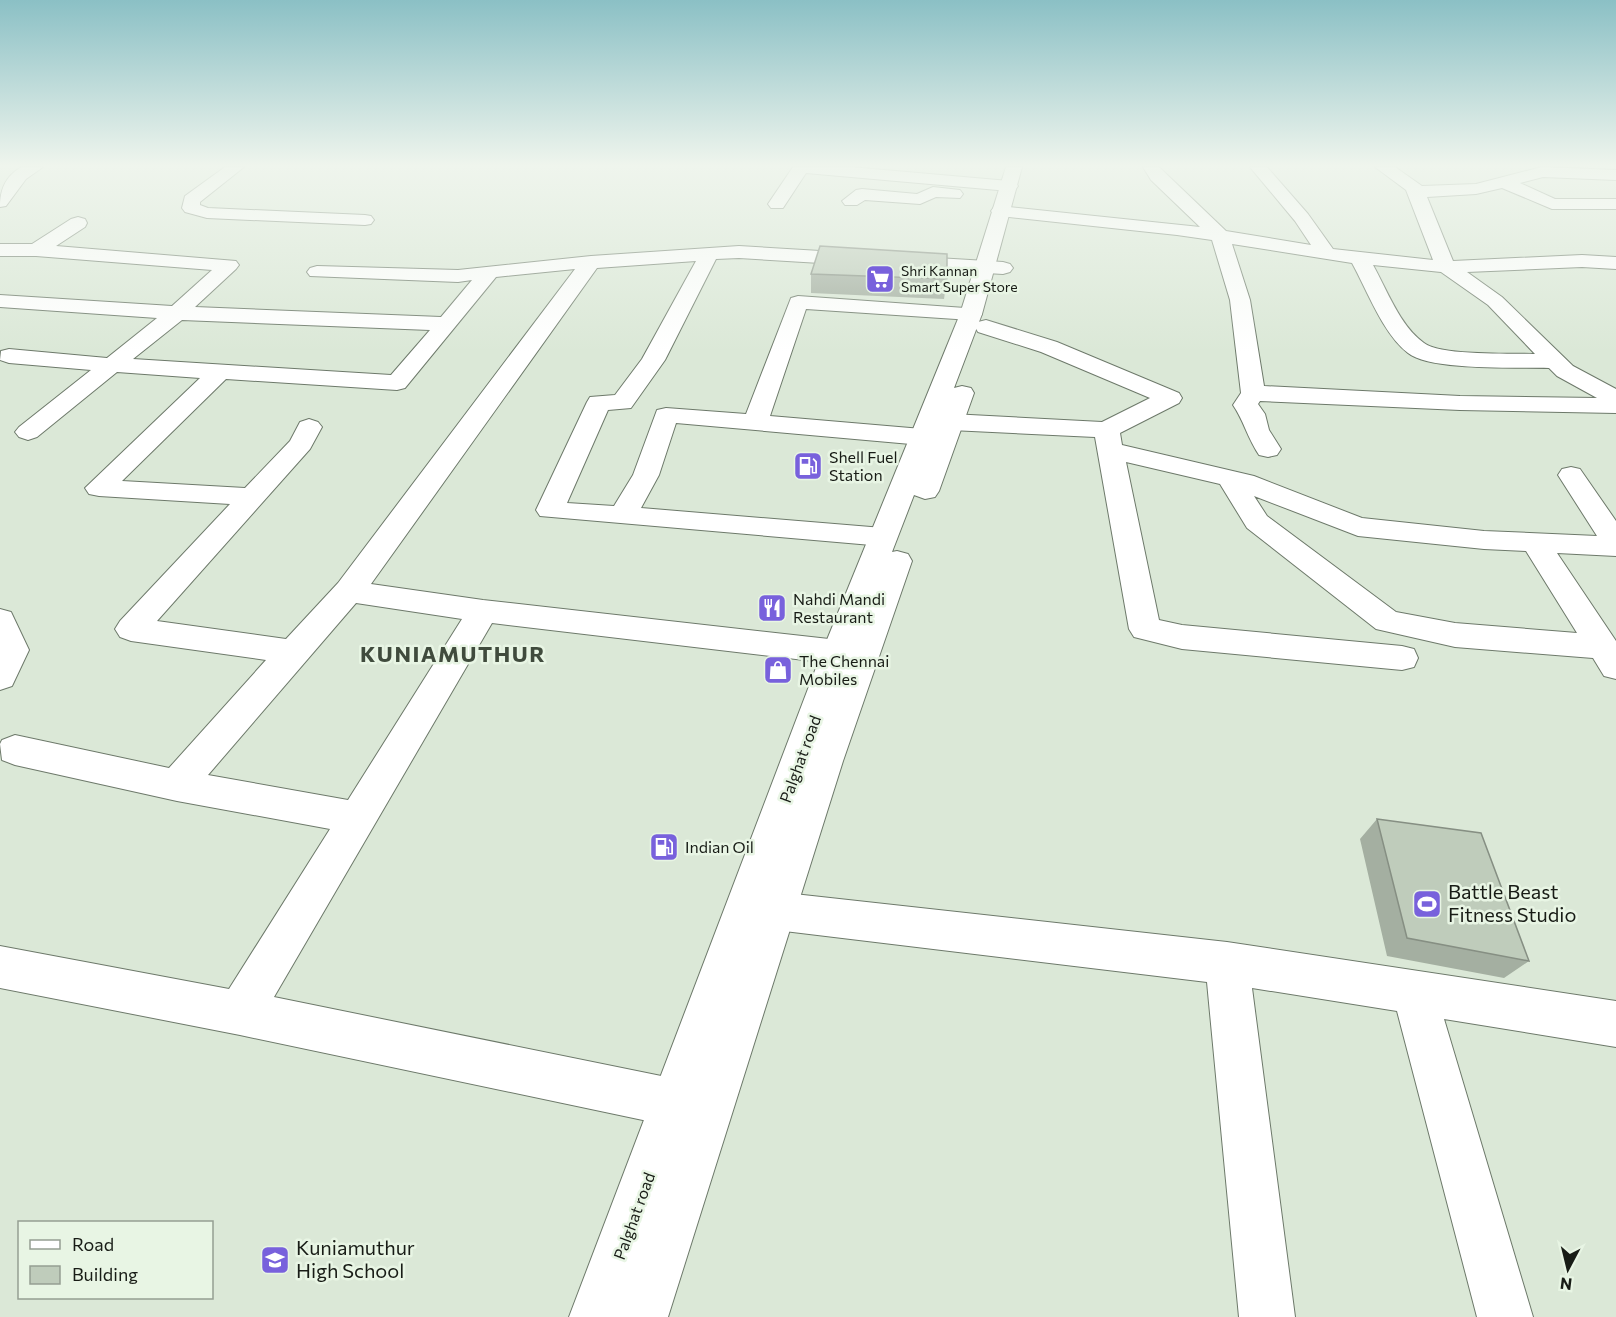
<svg xmlns="http://www.w3.org/2000/svg" width="1616" height="1317" viewBox="0 0 1616 1317" font-family="Commissioner,sans-serif">
<rect width="100%" height="100%" fill="#dbe8d7"/>
<g fill="none" stroke-linecap="round" stroke-linejoin="round">
<!-- minor casing -->
<g stroke="#6d796a" stroke-width="2">
<path id="minor" d="M22,167h21l-17,12 -20,27 -6,1c0,-17 5,-31 22,-40z
M225,167h19l-44,35v3l8,3 157,7 6,1 3,4 -3,4 -6,1 -158,-7 -22,-6 -3,-4 3,-12z
M793,167h57l159,14 6,1 3,4 -3,4 -6,1 -203,-18 -23,35h-12l-3,-4z
M1143,167h16l67,64 85,14 -16,-24 -45,-54h17l41,47 25,35 100,11 -27,-70 -31,-23h20l27,19 54,-2 66,-17 74,3v10l-73,-3 -23,6 35,16h61v10h-64l-50,-21 -26,6 -49,3 26,64 129,-6 34,2v12l-34,-2 -115,5 35,25 71,69 43,23v24l-156,-3 -200,-9 -2,3 7,10 4,16 12,19 -4,6 -9,2 -9,-2c-12,-18 -15,-34 -26,-50l8,-12 -11,-93 -18,-60 -35,-5 -177,-19 -6,-1 -3,-4 3,-4 6,-1 200,21 -49,-47zM1232,244l120,19c15,27 31,71 56,90 22,18 110,14 141,15l8,8 40,22 -137,-2 -196,-10 -14,-86zM1373,265l68,7 47,33 47,49c-23,-1 -95,2 -111,-11 -24,-17 -37,-53 -51,-78z
M933,187l27,3 3,4 -3,4 -24,-1 -16,7 -55,-4 -8,5h-12l-3,-4 14,-11 6,-1 55,5z
M78,217l7,2 2,4 -2,4 -29,19 180,15 3,4 -3,4 -41,38 246,10 31,-37 -14,2 -148,-6 -3,-4 3,-4 7,-2 141,4 133,-14 148,-10 264,16 7,2 3,4 -3,4 -7,2 -264,-16 -23,1 -51,101 -34,48 -23,2 -41,93 47,3 19,-31 24,-65 9,-2 80,6 45,-116 7,-2 181,13 3,5 -3,5 -8,1 -165,-11 -36,107 152,13 9,3 4,5 -4,5 -9,3 -246,-22 -17,52 -18,33 242,20 10,2 4,7 -4,7 -10,2 -343,-30 -4,-6 51,-108 3,-5 25,-2 27,-36 54,-98 -99,7 -226,316 112,16 355,40 12,3 4,9 -4,9 -12,3 -346,-41 -218,374 402,82 17,7 7,17 -7,17 -17,7 -436,-92 -240,-47v-42l229,43 101,-160 -153,-28 -162,-36 -13,-5 -2,-16 2,-4 13,-5 154,33 97,-108 -135,-19 -11,-4 -5,-8 5,-8 110,-117 -131,-8 -10,-2 -4,-6 115,-110 -83,-6 -80,65 -9,3 -9,-3 -4,-5 4,-5 72,-57 -82,-7 -9,-3 1,-9 8,-2 98,9 50,-40 -157,-11v-12l172,11 40,-36 -176,-14h-36v-12h32l39,-25zM575,269l-237,314 -52,56 -129,-18 153,-172 12,-22 -4,-5 -9,-3 -9,3 -10,19 -45,47 -123,-7 104,-102 171,11 8,-2 91,-111zM182,320l248,10 -39,45 -258,-16zM356,603l106,16 -114,181 -140,-25z
M986,320l71,22 122,51 3,5 -3,5 -59,30 2,12 132,31 108,42 122,13 113,5 -39,-61 4,-6 9,-2 9,2 36,52v35l-59,-3 59,88v38l-12,-3 -11,-18 -138,-11 -79,-18 -129,-101 -27,-44 -94,-22 33,158 23,5 220,21 12,3 4,9 -4,9 -12,3 -220,-21 -48,-12 -5,-8 -34,-192 -144,-7 -9,-3 -4,-5 4,-5 9,-3 151,8 48,-24 -109,-46 -63,-20 -3,-5 3,-5zM1254,496l104,40 126,13 42,2 51,82 -122,-10 -59,-11 -129,-96z
M0,609l11,3 18,38 -17,36 -12,4z
M776,892l451,50 389,59v46l-172,-28 89,298h-56l-80,-306 -145,-23 43,329h-56l-32,-335 -431,-52 -15,-5 -6,-14 6,-14z"/>
</g>
<!-- major casing -->
<g stroke="#6d796a" stroke-width="2">
<path id="major" d="M1006,167h16l-40,147 -28,74 8,-2 9,2 3,5 -35,98 -4,6 -10,2 -11,-4 -22,57 5,-1 11,3 4,7 -69,200 -175,556h-99l253,-665 138,-338z"/>
</g>
<!-- minor -->
<use href="#minor" fill="#fff" fill-rule="evenodd"/>
<!-- major -->
<use href="#major" fill="#fff" fill-rule="evenodd"/>
</g>
<!-- wall -->
<path fill="#a4afa1" d="M811,274l136,5 -3,20 -133,-6z
M1377,819l152,142 -25,17 -117,-22 -27,-117z"/>
<!-- building -->
<path fill="#bfccbb" stroke="#868f83" stroke-width="1.5" d="M820,246l127,8v25l-136,-5z
M1377,819l104,14 48,128 -122,-23z"/>
<!-- sky -->
<linearGradient id="sky" x2="0" y2="1"><stop stop-color="#8bc0c5"/><stop offset="0.47" stop-color="#eff5ed"/><stop offset="1" stop-color="#eff5ed" stop-opacity="0"/></linearGradient>
<rect width="1616" height="352" fill="url(#sky)"/>
<!-- icons -->
<defs>
<g id="supermarket-square" transform="scale(1.5)"><rect x="-9" y="-9" width="18" height="18" rx="4" fill="#7861dc" stroke="#e8f5e4"/><path d="M-6-5.5h2.5l.6 2H6L4.5 2H-2.5L-4.4-4H-6ZM-1.5 3.2a1.3 1.3 0 1 0 .1 0ZM3 3.2a1.3 1.3 0 1 0 .1 0Z" fill="#fff"/></g>
<g id="fuel-square" transform="scale(1.5)"><rect x="-9" y="-9" width="18" height="18" rx="4" fill="#7861dc" stroke="#e8f5e4"/><path d="M-5.5-6h7V0h2V4h1.3V-2.5L3-4.5l.8-.8L6-3V5H2.5V1h-1V6h-7ZM-4.2-4.7v3.2H.2V-4.7Z" fill="#fff"/></g>
<g id="restaurant-square" transform="scale(1.5)"><rect x="-9" y="-9" width="18" height="18" rx="4" fill="#7861dc" stroke="#e8f5e4"/><path d="M-5-6h1v4h1v-4h1v4h1v-4h1v5L-1.5 .5V6h-2V.5L-5-1ZM5-6V6H3V1.5H1.5Q1.5-4 5-6Z" fill="#fff"/></g>
<g id="shop-square" transform="scale(1.5)"><rect x="-9" y="-9" width="18" height="18" rx="4" fill="#7861dc" stroke="#e8f5e4"/><path d="M-5-2.5h2.3a2.7 3.5 0 0 1 5.4 0H5L5.5 6h-11ZM-1.5-2.5h3a1.5 2.3 0 0 0-3 0Z" fill="#fff"/></g>
<g id="stadium-square" transform="scale(1.5)"><rect x="-9" y="-9" width="18" height="18" rx="4" fill="#7861dc" stroke="#e8f5e4"/><path d="M0-5a6.5 5 0 1 0 0 10a6.5 5 0 1 0 0-10ZM-3.5-1.8h7v3.6h-7Z" fill="#fff"/></g>
<g id="school-square" transform="scale(1.5)"><rect x="-9" y="-9" width="18" height="18" rx="4" fill="#7861dc" stroke="#e8f5e4"/><path d="M0-5L7-2L0 1L-7-2ZM-4 1L0 2.5L4 1V4Q0 6-4 4Z" fill="#fff"/></g>
</defs>
<g fill-rule="evenodd">
<use href="#supermarket-square" x="880" y="279"/>
<use href="#fuel-square" x="808" y="466"/>
<use href="#restaurant-square" x="772" y="608"/>
<use href="#shop-square" x="778" y="670"/>
<use href="#fuel-square" x="664" y="847"/>
<use href="#stadium-square" x="1427" y="904"/>
<use href="#school-square" x="275" y="1260"/>
</g>
<g text-anchor="middle" stroke-width="5" stroke-linejoin="round" paint-order="stroke">
<!-- far-poi labels -->
<g font-size="14" fill="#181c16" stroke="#e8f5e4" text-anchor="start">
<text x="901" y="276">Shri Kannan<tspan x="901" dy="16">Smart Super Store</tspan></text>
</g>
<!-- poi labels -->
<g font-size="16" fill="#181c16" stroke="#e8f5e4" text-anchor="start">
<text x="829" y="463">Shell Fuel<tspan x="829" dy="18">Station</tspan></text>
<text x="793" y="605">Nahdi Mandi<tspan x="793" dy="18">Restaurant</tspan></text>
<text x="799" y="667">The Chennai<tspan x="799" dy="18">Mobiles</tspan></text>
<text x="685" y="853">Indian Oil</text>
</g>
<!-- street labels -->
<g font-size="16" fill="#181c16" stroke="#e8f5e4">
<text transform="translate(800 759) rotate(-70)" y="6">Palghat road</text>
<text transform="translate(634 1216) rotate(-70)" y="6">Palghat road</text>
</g>
<!-- near-poi labels -->
<g font-size="20" fill="#181c16" stroke="#e8f5e4" text-anchor="start">
<text x="1448" y="899">Battle Beast<tspan x="1448" dy="23">Fitness Studio</tspan></text>
<text x="296" y="1255">Kuniamuthur<tspan x="296" dy="23">High School</tspan></text>
</g>
<!-- district labels -->
<g font-size="22" font-weight="bold" letter-spacing="1.5" fill="#404b3d" stroke="#e8f5e4">
<text x="453" y="662">KUNIAMUTHUR</text>
</g>
</g>
<!-- legend -->
<rect x="18" y="1221" width="195" height="78" fill="#e8f5e4" stroke="#959e92" stroke-width="1.5"/>
<rect x="30" y="1240" width="30" height="9" fill="#ffffff" stroke="#959e92" stroke-width="1.5"/>
<text x="72" y="1251" font-size="18" fill="#181c16">Road</text>
<rect x="30" y="1266" width="30" height="18" fill="#bfccbb" stroke="#959e92" stroke-width="1.5"/>
<text x="72" y="1281" font-size="18" fill="#181c16">Building</text>
<!-- north arrow -->
<g transform="translate(1568 1269) rotate(187)" stroke="#e8f5e4" stroke-width="4.5" paint-order="stroke">
<path d="M0-4.5L10 22L0 15L-10 22Z" fill="#181c16"/>
<text y="-9" font-size="16" font-weight="bold" text-anchor="middle" fill="#181c16">N</text>
</g>
</svg>
